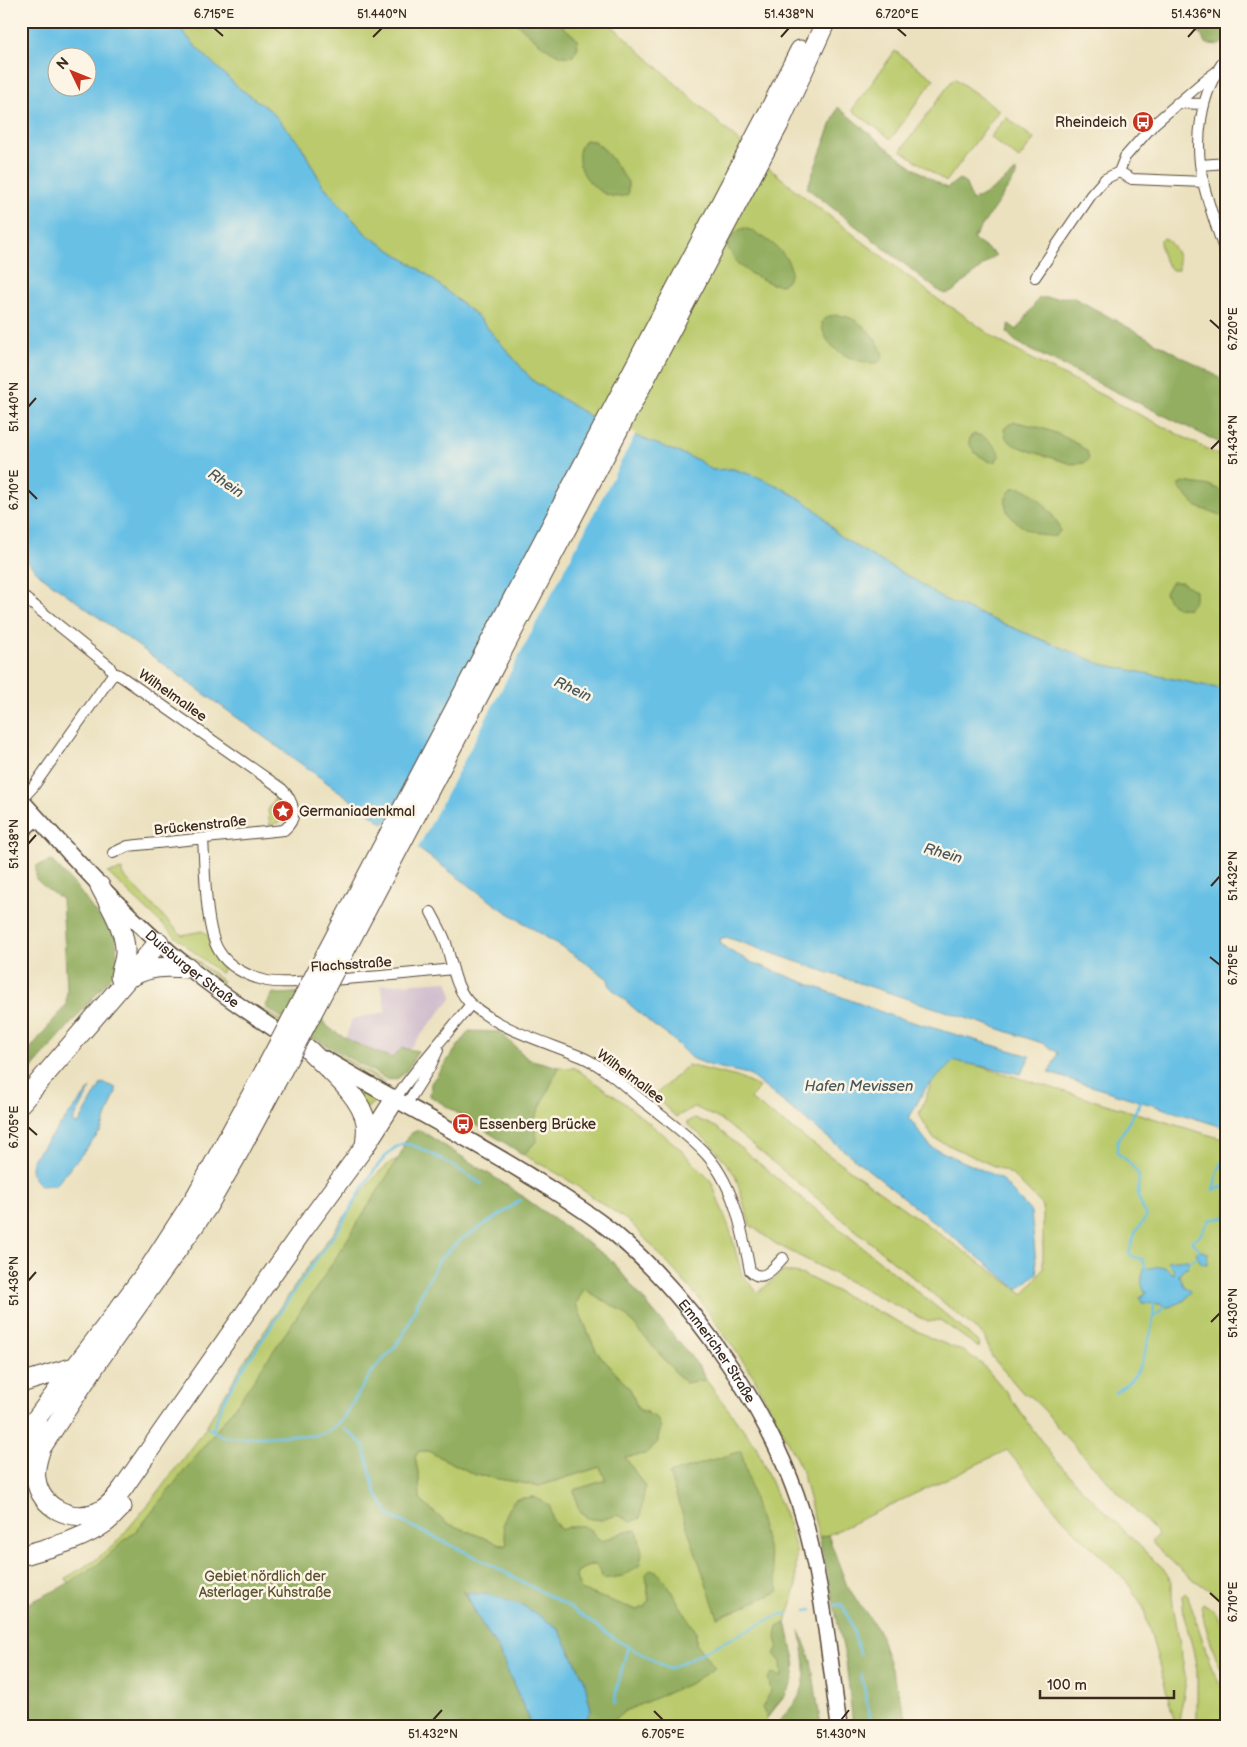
<svg xmlns="http://www.w3.org/2000/svg" width="1247" height="1747" viewBox="0 0 1247 1747" font-family="'Balsamiq Sans',sans-serif">
<rect width="100%" height="100%" fill="#fcf5e5"/>
<filter id="ink" filterUnits="userSpaceOnUse"><feTurbulence type="fractalNoise" baseFrequency=".02" numOctaves="2"/><feDisplacementMap in="SourceGraphic" scale="10" xChannelSelector="R" yChannelSelector="G"/><feConvolveMatrix kernelMatrix="1 2 1 2 8 2 1 2 1" color-interpolation-filters="sRGB"/></filter>
<filter id="wash" filterUnits="userSpaceOnUse"><feTurbulence type="fractalNoise" baseFrequency=".0096" numOctaves="4" result="noise"/><feDisplacementMap in="SourceGraphic" scale="20" xChannelSelector="R" yChannelSelector="G"/><feGaussianBlur stdDeviation="1.12" result="paint"/><feColorMatrix in="noise" values="0 0 0 0 0 0 0 0 0 0 0 0 0 0 0 0 0 1.4 0 .05"/><feComposite in="paint" operator="in"/></filter>
<g filter="url(#wash)">
<rect width="100%" height="100%" fill="#ebe1bf"/>
<!-- industrial -->
<path fill="#d0bdcd" d="M448,981l4,16 -57,70 -51,-24 8,-24 34,-7 -5,-27z"/>
<!-- green -->
<path fill="#baca6c" stroke="#7a7a45" d="M174,21h433l148,135 43,36 145,111 12,6 44,32 29,16 198,102v231l-125,-26 -158,-65 -28,-19 -45,-25 -32,-20 -16,-20 -15,-12 -27,-16 -47,-18 -21,1 -14,-10 -87,-31 -78,-48 -55,-64 -53,-44 -59,-39 -44,-50 -22,-40 -30,-34 -31,-22 -43,-41z
M895,51l39,28 -43,60 -39,-29z
M954,78l45,32 -53,72 -45,-32z
M1006,117l28,22 -15,20 -29,-22z
M1163,238l4,1c8,10 14,17 11,31h-6c-9,-10 -11,-16 -12,-29z
M278,793l11,12 -5,15 -14,6 -2,-16z
M122,870v4c21,20 39,41 60,61l20,-4 6,4 8,22 8,11 -3,6 -43,-35 -70,-66z
M176,944l47,37 -1,2 -47,-38z
M264,1010l122,73 -6,-1 -118,-70z
M946,1060h13l267,80v462l-43,-30 -32,-30 7,-8 -95,-100 -17,-22 -14,-14 -9,-5 -31,-36 -8,-21 -261,-215 -28,-14 -19,10 -22,-21 34,-31 49,12 22,10 -9,12 274,195 19,-25v-63l-32,-32 -78,-36 -14,-24 16,-40z
M559,1067l16,1 48,34 53,43 35,36 19,49 12,45 16,18 25,-22 21,4 129,64 32,13 18,13 21,24 48,67 30,33 83,82 7,11v16l14,83 -8,45h-2l-33,-120 -16,-24 -65,-64 -55,-68 -179,85 -9,2 -18,-69 -47,-91 -57,-81 -66,-73 -69,-47 -38,-21 13,-15 -3,-20z
M349,1084l28,15 -11,10z
M695,1118l21,9 56,47 172,139 34,29 1,6 -39,-28 -12,2 -152,-78 -26,-19 -15,-50 -23,-30 -26,-22z
M412,1152l-31,352 333,164 -18,-24v-12l-30,-49 -9,-11 -11,9 3,19 -5,7 -7,3 -56,-19 -5,-13 1,-6 12,-7h6l5,5 3,9 23,-48 -23,10 -8,-4 -4,-7 -19,-4 -11,4 -27,-33 -19,2c-12,17 -15,23 -8,43l-2,4 -59,-23 -26,-23 -1,-23 -4,-20 4,-6h9l48,24 63,11 61,-19 6,13 -31,10 3,18 9,10 14,2 16,-5 14,7 14,-35 -20,-30 9,-2 13,-43 -9,-3 -8,-20 -34,-38 -20,-47 8,-15 38,22 63,72 21,-3 50,66 32,77 8,27v38l-10,35 10,41 -11,32 -18,22 -2,8h-645l-54,-148 28,-17 21,-17 37,-44 52,-70 40,-68 59,-88 55,-76 19,-24 14,-12z
M1185,1593l3,3 24,73 14,27v30h-29v-55l-4,-22 -9,-33 -2,-20z
M1203,1603l12,8 11,19v43l-3,1c-9,-22 -18,-44 -22,-68z"/>
<!-- forest -->
<path fill="#93ae60" stroke="#676c3f" d="M514,21h43l20,18 1,8 -5,9c-18,5 -45,-23 -59,-35z
M1191,21h35v18l-6,6 -13,-1z
M838,107c35,29 69,60 109,81l12,-9 7,5 6,17 20,-11 24,-19v5l-43,63 23,16 -44,37 -7,2 -5,-2 -133,-104z
M585,140l9,1 11,9 23,32v12c-24,14 -65,-29 -43,-54z
M744,228c19,5 66,38 38,57l-10,-1 -21,-10 -14,-11 -10,-17c2,-10 7,-14 17,-18z
M1073,297l153,84v65l-195,-96 -16,-9 -8,-8 2,-9 8,6 22,-32z
M838,315c4,1 8,1 12,3 14,5 32,25 33,40l-5,5c-23,1 -57,-14 -56,-42l7,-5z
M1015,422c25,4 52,13 72,29l2,8 -5,4 -12,1 -39,-12 -19,-7 -8,-7 -2,-9 4,-4z
M974,434c11,1 20,10 26,20l-4,7 -6,1 -15,-9 -6,-10 1,-6z
M1183,482l28,4 15,7v24l-29,-10 -18,-19v-4z
M1013,488c2,0 5,-1 8,0 13,2 38,31 39,43l-4,5c-22,3 -69,-24 -43,-48z
M1171,582h11l13,9v9l-6,8c-12,2 -20,-5 -24,-15z
M52,861c7,8 15,15 22,23 13,15 23,37 41,45l3,40 -97,112v-21l45,-55 1,-17 -5,-89 -14,-9 -12,-11v-13z
M319,991c0,11 -1,21 4,30 7,13 54,32 69,37l10,-10 16,3c-7,12 -15,33 -32,28l-70,-40 -51,-32 8,-14 7,1z
M469,1031l31,1 28,27 31,8 -25,53 3,20 -13,15 -94,-59 1,-13z
M420,1130l88,56 102,73 91,110 5,11 -21,3 -63,-72 -38,-22 -8,15 20,47 34,38 8,20 19,9 4,10 -3,9v5l-13,12 -20,3 20,30 -5,31 -9,4 -14,-7 -16,5 -14,-2 -9,-10 -4,-18 32,-10 -6,-13 -61,19 -63,-11 -48,-24h-9l-4,6 4,20 1,23 26,23 59,23 2,-4c-7,-20 -4,-26 8,-43l19,-2 16,8 3,17 8,8c10,-4 22,-8 30,1 5,5 5,7 12,10l23,-10 11,-1 5,23 -2,12 -17,11 -20,3 -3,-9 -5,-5h-6l-12,7 -1,6 5,12 56,20 7,-3 5,-7 -3,-26 4,-4 7,2 7,7 32,53v12l19,24 -24,15 -66,28 -18,15h-25l9,-16 -7,-31 -26,-51 -67,-32 -25,-3 -3,-3 14,26 21,33 34,77h-511v-119l39,-19 37,-23 43,-38 97,-123 86,-126 78,-124c4,-11 5,-22 19,-24z
M741,1451l38,140 -61,27 -49,-144z
M828,1535l19,51 32,45 30,95h-56l-7,-65 -27,-124z
M786,1623c6,27 17,49 -2,73 -5,7 -12,13 -17,22l-5,-10 9,-17 -3,-13 4,-5 10,4 -1,-15 -7,-8 4,-8 -2,-9 2,-10z
M800,1631l11,29 10,66h-44c4,-10 11,-14 17,-22 17,-22 10,-48 6,-73z"/>
<!-- water -->
<path fill="#68c0e5" stroke="#527582" fill-rule="evenodd" d="M21,21h153l22,26 43,41 31,22 30,34 22,40 44,50 59,39 53,44 55,64 78,48 25,7 62,24 14,10 21,-1 25,8 22,10 27,16 15,12 16,20 32,20 45,25 28,19 158,65 125,26v438l-177,-55 9,-20 -13,-9 -219,-72 -100,-35 -6,2 1,5 9,7 23,12 139,53 138,40 -9,18 -67,-13 -29,28 -16,29 22,29 69,31 31,34 6,61 -19,16 -270,-215 -36,-8 -21,-8 -21,-21 -17,-12 -43,-38 -2,-8 -26,-19 -83,-53 -459,-332 -19,-20zM58,58h30v30h-30z
M103,1083l13,5v4l-15,39 -45,54 -15,1c-10,-9 -12,-15 -8,-28l58,-70 -18,33 5,4 23,-41z
M1199,1250l9,3 -1,11c-9,0 -7,-5 -11,-11z
M1187,1259l2,8 -5,1 -5,7 5,11 5,3 2,3 -6,8 -16,7h-5l-4,-3 -18,-1 -2,-6 6,-4c-7,-10 -4,-15 -2,-25 8,2 13,-4 20,-1 4,2 5,5 10,7l-1,-5 -6,-8z
M466,1593l25,2 33,11 34,22 26,51 7,31 -9,16h-50l-34,-77 -21,-33z"/>
<!-- pier -->
<path fill="#ebe1bf" d="M612,427l24,6 -219,417 -33,-24z"/>
<g fill="none" stroke-linecap="round" stroke-linejoin="round">
<!-- stream -->
<path stroke="#68c0e5" stroke-width="2.5" d="M1142,1100l-25,42v11l10,7 12,15 -1,21 8,21 -11,16 -6,20 4,4 9,2 4,9
M1226,1157l-8,14 -5,19 13,-4
M1199,1250l-7,-9 9,-7 8,-14 17,-3
M1189,1262l9,-5
M1155,1317l9,-10
M1115,1393c9,-6 19,-14 24,-25 6,-12 18,-52 14,-64
M208,1428l16,9 18,1 54,-3 15,1 14,-3 9,-6 9,-9 29,-46 23,-25 11,-17 16,-38 17,-32 21,-20 43,-27 17,-13
M344,1429l10,7 10,10 11,45 15,25 90,43 86,46 54,37 49,27 112,-55h7
M213,1430c8,-32 29,-60 47,-87 16,-24 31,-48 48,-72 10,-15 21,-28 31,-43 14,-21 40,-76 63,-84 13,-4 67,32 80,40
M835,1605h7c9,14 13,32 18,49
M806,1611l6,-1
M861,1673l11,53
M615,1703l1,-11 12,-46"/>
</g>
</g>
<g filter="url(#ink)">
<g fill="none" stroke-linecap="round" stroke-linejoin="round">
<!-- minor casing -->
<g stroke="#554536" stroke-width="12">
<path id="minor" d="M1226,58c-26,34 -32,83 -23,124 6,25 15,49 23,73
M1177,103l26,1
M1201,165l25,-2
M1119,172l13,7 72,3
M1035,277l56,-82 14,-16 14,-7 6,-15 29,-33 51,-44 11,-8
M21,595l88,71 5,9
M21,800l12,-13 78,-110 3,-2
M203,839c2,28 2,91 16,112 9,16 30,26 48,30 15,3 33,0 49,0 46,-3 91,-7 137,-12
M113,853l15,-7 156,-16c15,-12 10,-29 -2,-41l-160,-112 -5,-3 -3,1
M431,912c5,10 12,21 15,31 6,20 9,48 26,62 31,26 74,37 110,52 23,10 42,29 61,44 20,16 41,31 59,49 32,32 40,79 48,121 13,13 24,-4 33,-13
M395,1099c23,-34 51,-63 76,-95
M406,1105l24,-38 8,-17"/>
</g>
<!-- tertiary casing -->
<g stroke="#554536" stroke-width="15">
<path id="tertiary" d="M21,833l17,-15"/>
</g>
<!-- secondary casing -->
<g stroke="#554536" stroke-width="18">
<g id="secondary">
<path id="s1" d="M21,800c53,58 106,119 168,168 33,26 67,50 103,72"/>
<path id="s2" d="M325,1059c67,40 137,75 203,116 29,18 59,36 86,58 82,69 164,189 192,293 17,66 24,133 33,200"/>
</g>
</g>
<!-- motorway casing -->
<g stroke="#554536" stroke-width="21">
<path id="motorway" d="M766,117l34,-67
M779,124l47,-103
M100,886c10,20 26,44 25,67 0,8 -4,16 -5,24
M133,976c18,-11 36,-9 56,-8
M309,1050c19,20 52,45 57,73 1,7 0,15 -1,23
M278,1078l-43,81 -29,50 -107,151 -58,88c-3,10 -7,20 -5,31 4,29 36,44 62,33 11,-5 18,-15 25,-24l180,-258 62,-84 30,-47
M21,1103l138,-161
M21,1383l56,-17
M21,1439l127,-169 48,-74 68,-124
M21,1457l21,-26
M21,1556c29,-9 59,-15 84,-33 6,-4 11,-11 17,-16"/>
</g>
<!-- minor -->
<use href="#minor" stroke="#fff" stroke-width="10"/>
<!-- tertiary -->
<use href="#tertiary" stroke="#fff" stroke-width="12"/>
<!-- secondary -->
<use href="#secondary" stroke="#fff" stroke-width="15"/>
<!-- motorway -->
<use href="#motorway" stroke="#fff" stroke-width="19"/>
<!-- motorway-bridge casing -->
<g stroke="#554536" stroke-width="21" stroke-linecap="butt">
<path id="motorway-bridge" d="M264,1072l502,-955
M278,1078l501,-954"/>
</g>
<!-- motorway-bridge -->
<use href="#motorway-bridge" stroke="#fff" stroke-width="19"/>
</g>
</g>
<!-- ticks -->
<path fill="none" stroke="#3b2a1e" stroke-width="2" d="M214,28l9,8M897,28l9,8M373,37l9,-9M781,37l8,-9M1188,37l8,-9M1210,320l10,9M28,407l8,-9M1211,449l9,-9M28,490l9,9M28,844l8,-9M1211,886l9,-10M1210,957l10,8M28,1127l9,8M28,1281l8,-9M1211,1322l9,-9M1210,1593l10,9M654,1711l9,9M433,1720l9,-10M841,1720l8,-10"/>
<!-- icons -->
<defs>
<g id="bus-disc" transform="scale(1.125)"><circle r="9.5" fill="#c8321e" stroke="#fcf5e5"/><path d="M-5-6H5V4H4V6H2V4H-2V6H-4V4H-5ZM-3.5-4V0h7V-4ZM-3.5 1.2v1.5H-2V1.2ZM2 1.2v1.5H3.5V1.2Z" fill="#fff"/></g>
<g id="sight-disc" transform="scale(1.125)"><circle r="9.5" fill="#c8321e" stroke="#fcf5e5"/><path d="M0-6L1.8-2.2L6-1.7L2.9 1.2L3.7 5.4L0 3.3L-3.7 5.4L-2.9 1.2L-6-1.7L-1.8-2.2Z" fill="#fff"/></g>
</defs>
<g fill-rule="evenodd">
<use href="#bus-disc" x="1143" y="122"/>
<use href="#sight-disc" x="283" y="811"/>
<use href="#bus-disc" x="463" y="1124"/>
</g>
<g text-anchor="middle" stroke-width="5" stroke-linejoin="round" paint-order="stroke">
<!-- poi labels -->
<g font-size="14" fill="#3b2a1e" stroke="#fcf5e5" text-anchor="start">
<text x="1127" y="127" text-anchor="end">Rheindeich</text>
<text x="299" y="816">Germaniadenkmal</text>
<text x="479" y="1129">Essenberg Brücke</text>
</g>
<!-- street labels -->
<g font-size="14" fill="#3b2a1e" stroke="#fcf5e5">
<text transform="translate(173 695) rotate(35)" y="5">Wilhelmallee</text>
<text transform="translate(200 825) rotate(-6)" y="5">Brückenstraße</text>
<text transform="translate(351 964) rotate(-4)" y="5">Flachsstraße</text>
<text dy="5" stroke="none"><textPath href="#s1" startOffset="241">Duisburger Straße</textPath></text>
<text transform="translate(631 1076) rotate(37)" y="5">Wilhelmallee</text>
<text dy="5" stroke="none"><textPath href="#s2" startOffset="495">Emmericher Straße</textPath></text>
</g>
<!-- park labels -->
<g font-size="14" fill="#5b5232" stroke="#fcf5e5">
<text x="265" y="1581">Gebiet nördlich der<tspan x="265" dy="16">Asterlager Kuhstraße</tspan></text>
</g>
<!-- water labels -->
<g font-size="15" font-style="italic" fill="#48575a" stroke="#fcf5e5">
<text transform="translate(226 483) rotate(34)" y="5">Rhein</text>
<text transform="translate(573 689) rotate(25)" y="5">Rhein</text>
<text transform="translate(943 853) rotate(16)" y="5">Rhein</text>
<text x="859" y="1091">Hafen Mevissen</text>
</g>
</g>
<!-- margin -->
<rect width="1247" height="1747" fill="none" stroke="#fcf5e5" stroke-width="55"/>
<!-- north arrow -->
<g transform="translate(72 72) rotate(313)"><circle r="24" fill="#fcf5e5" stroke="#afa495"/>
<path d="M0-4L9 19L0 12L-9 19Z" fill="#c8321e"/>
<text y="-8" font-size="14" font-weight="bold" text-anchor="middle" fill="#3b2a1e">N</text>
</g>
<!-- scale -->
<path d="M1040 1690v8h134v-8" fill="none" stroke="#3b2a1e" stroke-width="2.5"/>
<text x="1047" y="1690" font-size="15" fill="#3b2a1e" stroke="#fcf5e5" stroke-width="4" paint-order="stroke">100 m</text>
<rect x="28" y="28" width="1192" height="1692" fill="none" stroke="#3b2a1e" stroke-width="2"/>
<g font-size="12" text-anchor="middle" fill="#3b2a1e">
<text x="214" y="18">6.715°E</text>
<text x="382" y="18">51.440°N</text>
<text x="789" y="18">51.438°N</text>
<text x="897" y="18">6.720°E</text>
<text x="1196" y="18">51.436°N</text>
<text transform="translate(1233 329) rotate(-90)" y="4">6.720°E</text>
<text transform="translate(14 407) rotate(-90)" y="4">51.440°N</text>
<text transform="translate(1233 440) rotate(-90)" y="4">51.434°N</text>
<text transform="translate(14 490) rotate(-90)" y="4">6.710°E</text>
<text transform="translate(14 844) rotate(-90)" y="4">51.438°N</text>
<text transform="translate(1233 876) rotate(-90)" y="4">51.432°N</text>
<text transform="translate(1233 965) rotate(-90)" y="4">6.715°E</text>
<text transform="translate(14 1127) rotate(-90)" y="4">6.705°E</text>
<text transform="translate(14 1281) rotate(-90)" y="4">51.436°N</text>
<text transform="translate(1233 1313) rotate(-90)" y="4">51.430°N</text>
<text transform="translate(1233 1602) rotate(-90)" y="4">6.710°E</text>
<text x="433" y="1738">51.432°N</text>
<text x="663" y="1738">6.705°E</text>
<text x="841" y="1738">51.430°N</text>
</g>
</svg>
